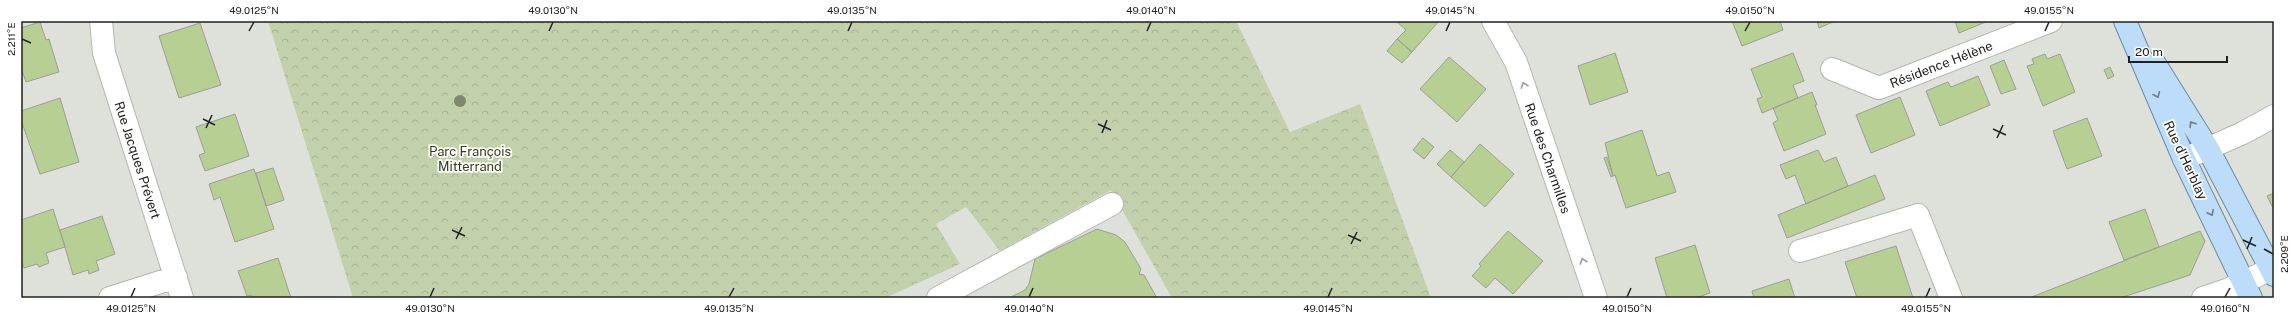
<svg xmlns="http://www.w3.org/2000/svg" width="2295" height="319" viewBox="0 0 2295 319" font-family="'Public Sans',sans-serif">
<defs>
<pattern id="park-crowns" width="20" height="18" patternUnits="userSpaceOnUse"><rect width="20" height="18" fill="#c2d1ac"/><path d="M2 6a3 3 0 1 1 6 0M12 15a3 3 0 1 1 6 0" fill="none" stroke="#a6b394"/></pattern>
</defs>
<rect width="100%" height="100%" fill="#dee1da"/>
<!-- park -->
<path fill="url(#park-crowns)" d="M268,21h968l54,111 70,-28 71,194h-259l-61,-108 -111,61 -34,-44 -30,17 24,40 -75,34h-532z"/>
<!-- building -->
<path fill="#b8cf93" stroke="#9b9e98" d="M1396,21h43l-27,31 -15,-13 9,-9z
M1732,21h48l3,9 -41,16z
M1817,21h18l-16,7z
M1955,21h33l-29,12z
M40,22l6,18 3,-1 10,33 -33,10 -5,-14v-40z
M200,23l21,62 -42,13 -20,-62z
M1397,39l15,13 -10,11 -15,-12z
M1615,53l13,39 -38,13 -12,-39z
M1793,53l11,28 -11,4 5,13 -36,15 -5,-14 5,-2 -11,-28z
M2045,54l2,5 13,-5 15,38 -32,14 -16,-40 7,-2 -2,-5z
M1449,57l37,32 -29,33 -37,-33z
M2004,60l12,29 -15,5 -11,-28z
M2110,67l4,9 -6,3 -4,-9z
M1978,76l12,29 -50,21 -14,-35 22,-9 3,5z
M1812,92l5,13h-2l11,29 -42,17 -11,-28 5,-3 -5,-12z
M1900,97l15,38 -44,18 -15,-38z
M60,98l19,64 -39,12 -19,-54v-9z
M235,114l14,42 -44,15 -6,-16 6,-2 -9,-26z
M2087,118l15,38 -35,13 -14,-38z
M1642,130l15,46 12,-4 7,20 -50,16 -11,-33 -2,1 -8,-33z
M1423,138l11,9 -10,12 -11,-9z
M1480,144l34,30 -29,33 -34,-30z
M1450,150l14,12 -13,15 -14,-13z
M1818,150l6,12 12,-5 12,29 -42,18 -11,-29 -9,4 -6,-14z
M1607,157l6,19 -2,1 -7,-19z
M273,168l11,32 -18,6 -10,-33z
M254,169l20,60 -39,13 -15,-45 -6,3 -5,-16z
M1875,175l10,24 -98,39 -9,-23z
M2274,193v17l-7,-14z
M53,209l12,38 -19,6 3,10 -10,4 -2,-3 -13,4 -3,-9v-39z
M2145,209l14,38 -35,13 -15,-38z
M102,216l13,38 -19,7 3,9 -10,4 -1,-4 -15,5 -13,-45z
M1097,229l19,6 9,7 16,27 -2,5 5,1 13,23h-148l16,-8 4,-6 6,-25z
M1508,231l35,30 -30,33 -18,-16 -9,10 -14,-12 9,-10 -2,-2z
M2200,231l5,10 -15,34 -70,23h-91z
M1695,245l15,48 -15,5h-28l-12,-40z
M1896,246l17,52h-56l-12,-36z
M278,258l13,40h-39l-1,-3 -4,1 -9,-25z
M1789,279l6,19h-41l-2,-7z"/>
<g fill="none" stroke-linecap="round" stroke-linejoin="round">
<!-- minor casing -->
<g stroke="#b4b7b0" stroke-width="24">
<path id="minor" d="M101,21l3,32 78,245
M1493,21l23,41 80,236
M1832,69l47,19 172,-67
M2184,159l59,-26 31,-17
M1800,251l118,-36 33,83
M110,298l66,-21
M938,298l174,-94
M2203,298l24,-8 44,-21"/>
</g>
<!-- major casing -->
<g stroke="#698bab" stroke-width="24">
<path id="major" d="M2125,21l59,138 67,139
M2155,64l53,85 66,126"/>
</g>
<!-- minor -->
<use href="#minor" stroke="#fff" stroke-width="22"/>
<!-- major -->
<use href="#major" stroke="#bcdcfa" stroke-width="22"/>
</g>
<!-- trees -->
<circle fill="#7f886d" cx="460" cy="101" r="6"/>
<!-- one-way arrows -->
<defs><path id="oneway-chevron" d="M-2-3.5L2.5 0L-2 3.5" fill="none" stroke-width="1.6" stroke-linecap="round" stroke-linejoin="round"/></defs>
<g stroke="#9b9c9a">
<use href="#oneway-chevron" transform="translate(1524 85) rotate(-109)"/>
<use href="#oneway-chevron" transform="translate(1583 261) rotate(-109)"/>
</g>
<g stroke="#6e7f8c">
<use href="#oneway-chevron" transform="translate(2157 95) rotate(67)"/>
<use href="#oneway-chevron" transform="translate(2192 124) rotate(-122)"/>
<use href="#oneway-chevron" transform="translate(2211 213) rotate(64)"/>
</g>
<!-- ticks -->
<path fill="none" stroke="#21221f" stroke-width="1.5" d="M249,31l5,-9M549,31l4,-9M848,31l4,-9M1147,31l4,-9M1446,31l4,-9M1745,31l5,-9M2045,31l4,-9M22,39l9,4M203,119l12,6M1098,124l13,6M206,128l6,-13M1993,129l13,6M1102,133l5,-13M1997,138l6,-13M452,230l13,6M1348,235l13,6M456,239l6,-12M2243,240l13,6M1351,244l6,-12M2247,249l5,-12M2264,249l9,5M131,297l4,-9M430,297l4,-9M729,297l5,-9M1029,297l4,-9M1328,297l4,-9M1627,297l4,-9M1926,297l4,-9M2225,297l5,-9"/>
<g text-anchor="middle" stroke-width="3.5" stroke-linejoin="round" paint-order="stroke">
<!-- street labels -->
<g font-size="13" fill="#21221f" stroke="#fff">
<text transform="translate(1941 64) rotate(-21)" y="5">Résidence Hélène</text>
<text transform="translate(1548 158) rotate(71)" y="5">Rue des Charmilles</text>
<text transform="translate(138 160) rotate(72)" y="5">Rue Jacques Prévert</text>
<text transform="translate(2186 160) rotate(65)" y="5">Rue d'Herblay</text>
</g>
<!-- park labels -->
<g font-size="13" fill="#313f14" stroke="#fff">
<text x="470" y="156">Parc François<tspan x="470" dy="15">Mitterrand</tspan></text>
</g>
</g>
<!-- border -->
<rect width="2295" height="319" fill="none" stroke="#ffffff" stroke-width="44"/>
<!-- scale -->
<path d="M2129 56v6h98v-6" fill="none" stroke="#21221f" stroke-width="2"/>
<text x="2135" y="56" font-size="12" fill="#21221f" stroke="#ffffff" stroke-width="3" paint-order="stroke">20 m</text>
<rect x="22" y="22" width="2251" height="275" fill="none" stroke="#21221f" stroke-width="1.5"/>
<g font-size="10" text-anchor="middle" fill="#21221f">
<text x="254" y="14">49.0125°N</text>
<text x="553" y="14">49.0130°N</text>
<text x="852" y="14">49.0135°N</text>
<text x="1151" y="14">49.0140°N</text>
<text x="1450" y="14">49.0145°N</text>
<text x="1750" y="14">49.0150°N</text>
<text x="2049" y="14">49.0155°N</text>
<text transform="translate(11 39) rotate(-90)" y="4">2.211°E</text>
<text transform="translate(2284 254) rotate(-90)" y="4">2.209°E</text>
<text x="131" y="312">49.0125°N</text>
<text x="430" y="312">49.0130°N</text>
<text x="729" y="312">49.0135°N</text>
<text x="1029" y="312">49.0140°N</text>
<text x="1328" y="312">49.0145°N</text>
<text x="1627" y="312">49.0150°N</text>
<text x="1926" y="312">49.0155°N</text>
<text x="2225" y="312">49.0160°N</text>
</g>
</svg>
